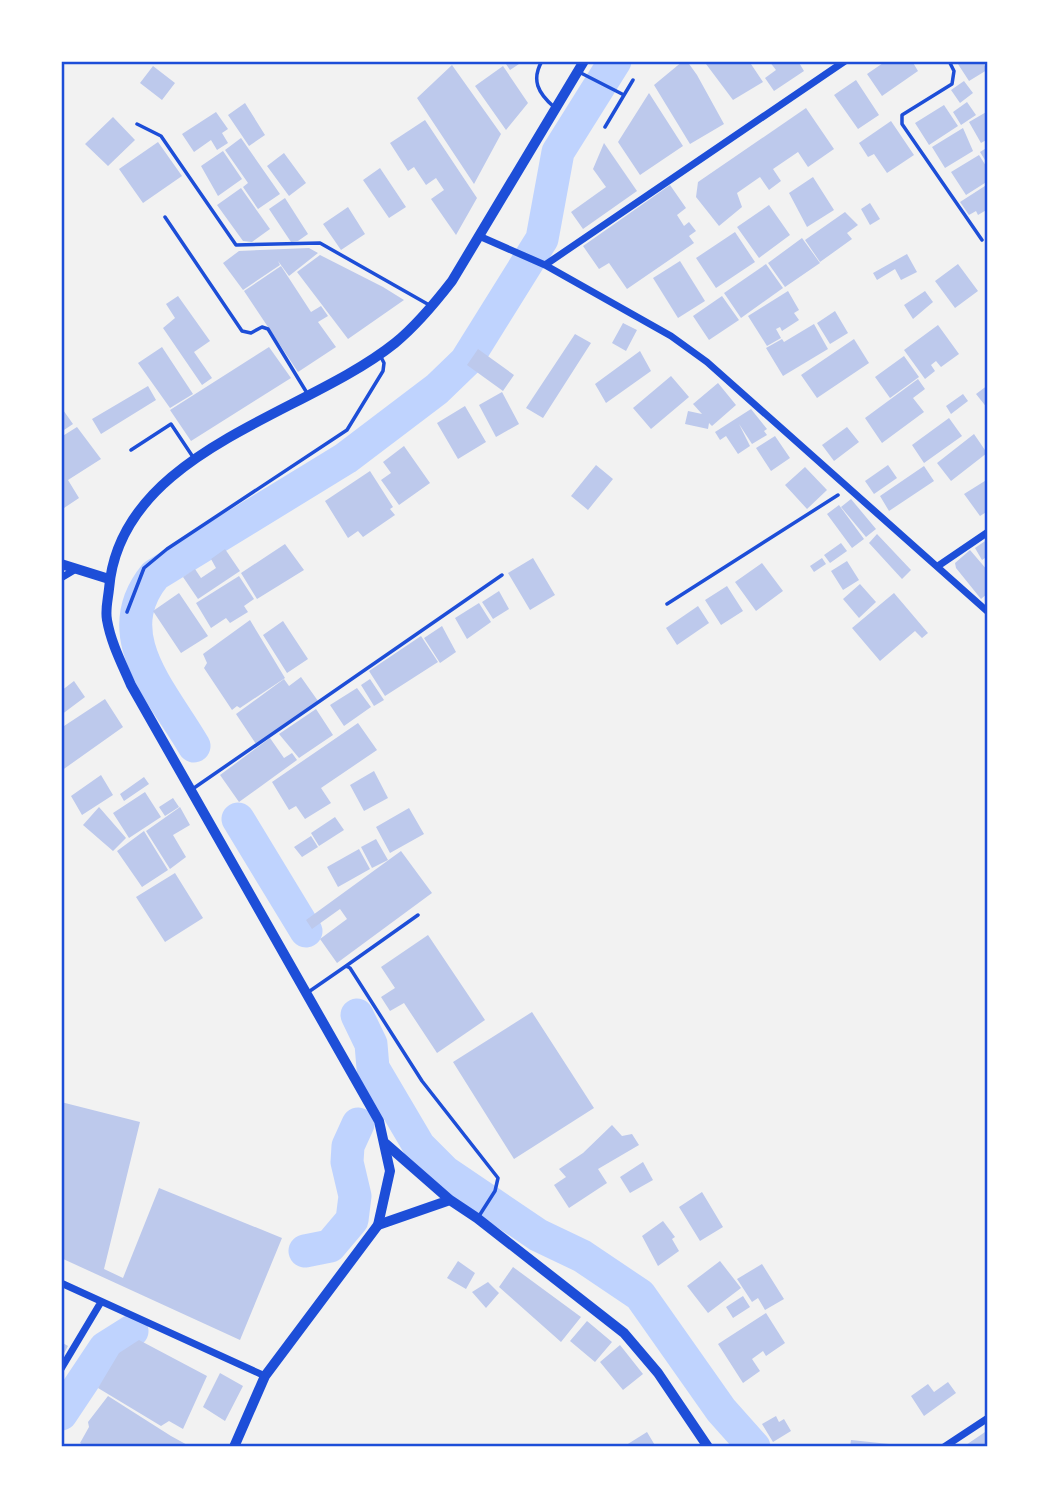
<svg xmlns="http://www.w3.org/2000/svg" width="1049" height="1508" viewBox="0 0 1049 1508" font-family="'Noto Sans',sans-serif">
<rect width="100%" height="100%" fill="#f2f2f2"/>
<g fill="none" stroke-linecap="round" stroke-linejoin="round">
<!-- river -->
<path stroke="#bfd3fe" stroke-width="33" d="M194,746c-32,-55 -88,-111 -39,-171l191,-117 91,-69 29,-28 76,-122 16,-87 57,-91
M238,819l68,112
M357,1015l14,29 2,24 46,78 26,26 93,63 44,21 58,39 81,115 33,37
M305,1251l25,-5 22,-26 3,-24 -8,-34 1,-16 10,-22
M61,1414l44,-66 27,-17"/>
</g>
<!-- building -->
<path fill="#bdc9ec" d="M504,61h13l2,3 -9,6z
M683,61h4l10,14 27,49 -34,20 -36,-59z
M710,61h39l14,21 -30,18 -27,-36z
M769,61h29l6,10 -30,20 -9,-13 11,-8z
M886,61h26l6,10 -36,25 -15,-22z
M956,61h26l5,9 -18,11z
M452,65l49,69 -27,50 -57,-86z
M153,66l22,17 -13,17 -22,-17z
M503,66l25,37 -22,27 -31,-44z
M856,80l23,35 -21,14 -24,-34z
M964,81l9,12 -13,10 -9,-13z
M649,93l34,53 -43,29 -22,-33z
M967,102l9,13 -15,10 -8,-13z
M245,103l20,32 -16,11 -21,-31z
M944,105l14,21 -29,19 -14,-22z
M806,108l28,41 -26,18 -10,-15 -25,17 8,12 -12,9 -9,-13 -23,16 5,14 -23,19 -23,-29 2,-15z
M988,111v28l-7,4 -12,-21z
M216,112l12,17 -6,4 6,10 -11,7 -6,-10 -17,12 -12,-18z
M113,117l22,23 -27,26 -23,-22z
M425,120l52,78 -21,37 -25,-36 13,-9 -8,-12 -10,7 -12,-18 -6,4 -18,-28z
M891,121l23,34 -27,18 -13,-19 -6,3 -9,-14z
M963,128l10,23 -28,17 -13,-21z
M241,138l39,56 -22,15 -15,-22 5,-4 -23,-33z
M158,142l24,34 -39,27 -24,-34z
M604,143l33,48 -54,38 -12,-17 35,-25 -13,-18z
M988,147v18l-8,-13z
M223,151l19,28 -24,17 -17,-30z
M284,153l22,30 -17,13 -22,-30z
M979,155l9,14v12l-22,14 -15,-23z
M380,168l26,39 -17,11 -26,-38z
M813,177l21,33 -27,17 -18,-34z
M988,184v25l-10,6 -2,-4 -7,4 -9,-13z
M670,185l16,23 -9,7 7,11 5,-4 7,9 -7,5 5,7 -67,46 -18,-26 -10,6 -16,-23z
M241,188l29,41 -18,13 -9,-1 -26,-36z
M285,198l23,36 -10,7 -7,1 -22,-33z
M870,203l10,16 -10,6 -9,-16z
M769,205l21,30 -31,23 -22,-31z
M348,207l17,27 -24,16 -18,-26z
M845,212l13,13 -11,8 5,6 -32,23 -15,-22z
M735,232l20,30 -39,26 -20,-30z
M802,238l18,25 -35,24 -17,-24z
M309,248l9,5 -29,23 -11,-15 2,4 -37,25 -20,-27 16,-12z
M907,254l10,18 -16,8 -6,-11 -18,11 -4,-7z
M320,255l63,32 21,13 -56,39 -51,-67z
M680,261l25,40 -27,17 -25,-40z
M766,264l17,24 -42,30 -17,-25z
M958,264l20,27 -23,17 -20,-27z
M281,266l30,46 10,-6 7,10 -10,6 18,25 -38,25 -54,-81z
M788,291l11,19 -5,3 5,7 -17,11 -2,-4 -4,2 5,9 -14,8 -19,-30z
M925,291l8,11 -20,17 -9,-14z
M178,296l32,45 -16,11 18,26 -10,7 -39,-57 12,-10 -9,-14z
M722,296l17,24 -30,20 -16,-24z
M835,311l13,22 -18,11 -13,-21z
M623,323l14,7 -11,21 -14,-8z
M814,324l14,25 -45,27 -17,-28 16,-9 2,3z
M938,325l21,29 -18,13 -5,-6 -5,4 4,6 -10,8 -21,-29z
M575,334l16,9 -48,75 -17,-10z
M854,339l15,24 -52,35 -16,-23z
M162,347l31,47 -23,14 -32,-45z
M269,347l22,31 -100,63 -21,-31z
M478,349l36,26 -11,16 -36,-26z
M640,351l11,20 -45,32 -11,-19z
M904,356l15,21 -29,21 -15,-21z
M671,376l18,21 -38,32 -18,-21z
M918,379l7,10 -12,9 11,14 -42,31 -17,-25z
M718,383l18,22 -24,21 -3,-3 -1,6 -23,-5 3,-13 14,3 -9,-10z
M988,385v24l-12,-15z
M148,386l8,14 -55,34 -9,-15z
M502,392l17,32 -23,13 -17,-32z
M963,394l5,7 -17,13 -5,-8z
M465,406l21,36 -28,17 -21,-36z
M61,407l12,17 -12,8z
M751,409l16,20 -3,2 3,4 -15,9 -13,-20 11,22 -12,8 -12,-18 -6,4 -5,-8z
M949,418l13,18 -38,27 -12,-18z
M77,427l24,32 -33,21 11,18 -18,12v-73z
M847,427l12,15 -25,19 -12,-16z
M974,434l13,19 -36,28 -14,-18z
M775,436l15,22 -19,13 -15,-23z
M404,446l26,37 -31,22 -18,-25 10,-7 -8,-11z
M596,465l17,14 -25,31 -17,-14z
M888,465l9,13 -23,16 -9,-13z
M924,466l10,15 -45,30 -9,-15z
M805,467l22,23 -20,19 -22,-24z
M370,471l23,36 -3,2 5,6 -32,22 -5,-6 -10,7 -23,-37z
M988,479v32l-8,5 -16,-22z
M851,499l25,30 -10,8 -25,-30z
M839,505l25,34 -12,9 -25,-34z
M877,534l34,36 -9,9 -33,-36z
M988,539v17l-6,4 -7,-12z
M841,543l6,8 -17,12 -6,-8z
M285,544l19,26 -47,29 -16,-26z
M225,549l15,22 -42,28 -15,-22 12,-8 6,9 15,-10 -5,-9z
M970,550l18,21v22l-7,6 -25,-31 -1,-5z
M533,558l22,37 -25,15 -22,-37z
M822,558l4,6 -12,8 -4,-6z
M847,561l12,19 -16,10 -12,-19z
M762,563l21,28 -27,20 -21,-29z
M239,576l15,23 -10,7 4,6 -18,11 -4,-5 -15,10 -15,-25z
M860,584l16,18 -17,16 -16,-19z
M727,586l16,25 -22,14 -16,-25z
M499,591l10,18 -16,10 -11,-17z
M179,593l29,43 -27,17 -28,-42z
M894,593l34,40 -6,5 -7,-7 -35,30 -28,-33z
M479,603l12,19 -24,17 -12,-21z
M698,606l11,17 -32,22 -11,-17z
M250,620l35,58 -45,30 -3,-2 -5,4 -28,-42 3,-5 -4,-9z
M283,621l25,38 -21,14 -24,-38z
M442,626l14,26 -16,11 -16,-25z
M421,636l17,26 -53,34 -16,-25z
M301,677l17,24 -62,43 -20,-30 48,-35 5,7z
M370,679l14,21 -10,6 -13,-21z
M74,681l11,16 -24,18v-24z
M357,688l14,19 -27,19 -14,-21z
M105,699l18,28 -62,44v-43z
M316,709l17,26 -34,23 -20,-24z
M358,723l19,27 -56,38 10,15 -26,16 -9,-13 -7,4 -17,-28z
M270,738l14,20 8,-5 5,7 -58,42 -19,-27z
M374,771l14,27 -24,13 -14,-26z
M101,775l12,20 -31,20 -11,-19z
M144,777l5,7 -25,17 -4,-7z
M145,792l16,25 -32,21 -16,-25z
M173,798l6,9 -14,9 -6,-9z
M99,807l27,31 -13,13 -30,-26z
M180,807l10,18 -17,10 13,22 -16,12 -24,-38z
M409,808l15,26 -34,19 -14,-26z
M335,817l9,13 -25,16 -8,-13z
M144,831l24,39 -26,17 -25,-36z
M311,836l7,11 -16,10 -8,-10z
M376,839l12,21 -16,8 -11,-21z
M359,849l11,20 -32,18 -11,-20z
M401,851l31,42 -95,70 -17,-24 27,-20 -7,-10 -28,20 -6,-9z
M175,873l28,45 -38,24 -29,-45z
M428,935l57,85 -48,33 -33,-50 -14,8 -9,-14 14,-9 -14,-21z
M532,1012l62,96 -80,51 -61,-97z
M61,1102l79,20 -36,147 19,9 36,-90 123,50 -42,102 -179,-82z
M612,1125l10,11 10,-2 7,11 -41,24 9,14 -38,25 -15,-23 12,-8 -7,-8 24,-16z
M643,1162l10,18 -23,13 -10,-16z
M702,1192l21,35 -23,14 -21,-34z
M663,1221l12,16 -3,2 7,12 -21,15 -16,-30z
M458,1261l17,12 -9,16 -19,-11z
M720,1261l21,27 -33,25 -21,-27z
M762,1264l22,35 -19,11 -7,-12 -6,4 -15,-23z
M513,1267l68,50 -20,25 -62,-55z
M488,1282l11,11 -13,15 -14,-16z
M743,1296l7,11 -17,11 -7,-11z
M766,1313l19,30 -19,13 -3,-5 -11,8 8,12 -17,12 -25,-39z
M587,1321l25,21 -17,20 -25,-21z
M139,1340l68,36 -24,53 -14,-8 -8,5 -63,-38 21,-35z
M61,1342l7,4 -7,13z
M620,1345l23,29 -20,16 -23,-28z
M220,1373l23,13 -18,35 -22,-14z
M948,1382l8,11 -32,23 -13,-20 17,-12 6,8z
M108,1396l63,40 20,11h-105l-6,-4 9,-16 -1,-5z
M776,1416l3,6 5,-3 7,12 -18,11 -11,-18z
M988,1430v17h-25z
M647,1432l9,15h-33z
M851,1440l38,4 -1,3h-38z"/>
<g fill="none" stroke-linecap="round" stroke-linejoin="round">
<!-- path -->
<path stroke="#1d4ed8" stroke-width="3.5" d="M667,604l171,-109"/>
<!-- service -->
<path stroke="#1d4ed8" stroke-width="3.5" d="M542,61c-11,19 -4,32 12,46
M949,61l5,10 -2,13 -50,31v9l80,116
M579,72l45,23
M137,124l24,12 75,109 84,-2 111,63
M605,127l28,-47
M165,217l77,114 9,2 11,-6 6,2 39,64
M131,450l40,-26 22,33
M127,612l17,-44 23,-19 180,-119 36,-59 1,-8 -4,-8
M194,788l308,-213
M346,966l72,-51
M307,993l39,-27 4,2 72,113 76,97 -3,13 -16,25"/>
<!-- minor -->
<path stroke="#1d4ed8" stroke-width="7" d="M479,236l66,29 126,71 36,26 281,250
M545,265l300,-204
M938,566l50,-34
M61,578l15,-9
M61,1283l204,93
M61,1369l40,-67
M944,1447l44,-29"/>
<!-- tertiary -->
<path stroke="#1d4ed8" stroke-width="10" d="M61,564l48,15
M386,1144l64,56 27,18 147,115 34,40 50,74
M378,1225l72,-25"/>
<!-- secondary -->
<path stroke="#1d4ed8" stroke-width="10" d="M234,1447l31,-71 113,-151 12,-54 -11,-50 -248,-436c-9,-21 -20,-42 -24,-65 -2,-10 1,-21 2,-31 11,-138 195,-173 286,-246 22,-18 40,-40 57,-62l132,-220"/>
</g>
<!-- border -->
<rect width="1049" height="1508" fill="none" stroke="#ffffff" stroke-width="126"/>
<rect x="63" y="63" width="923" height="1382" fill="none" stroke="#1d4ed8" stroke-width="2.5"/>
</svg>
